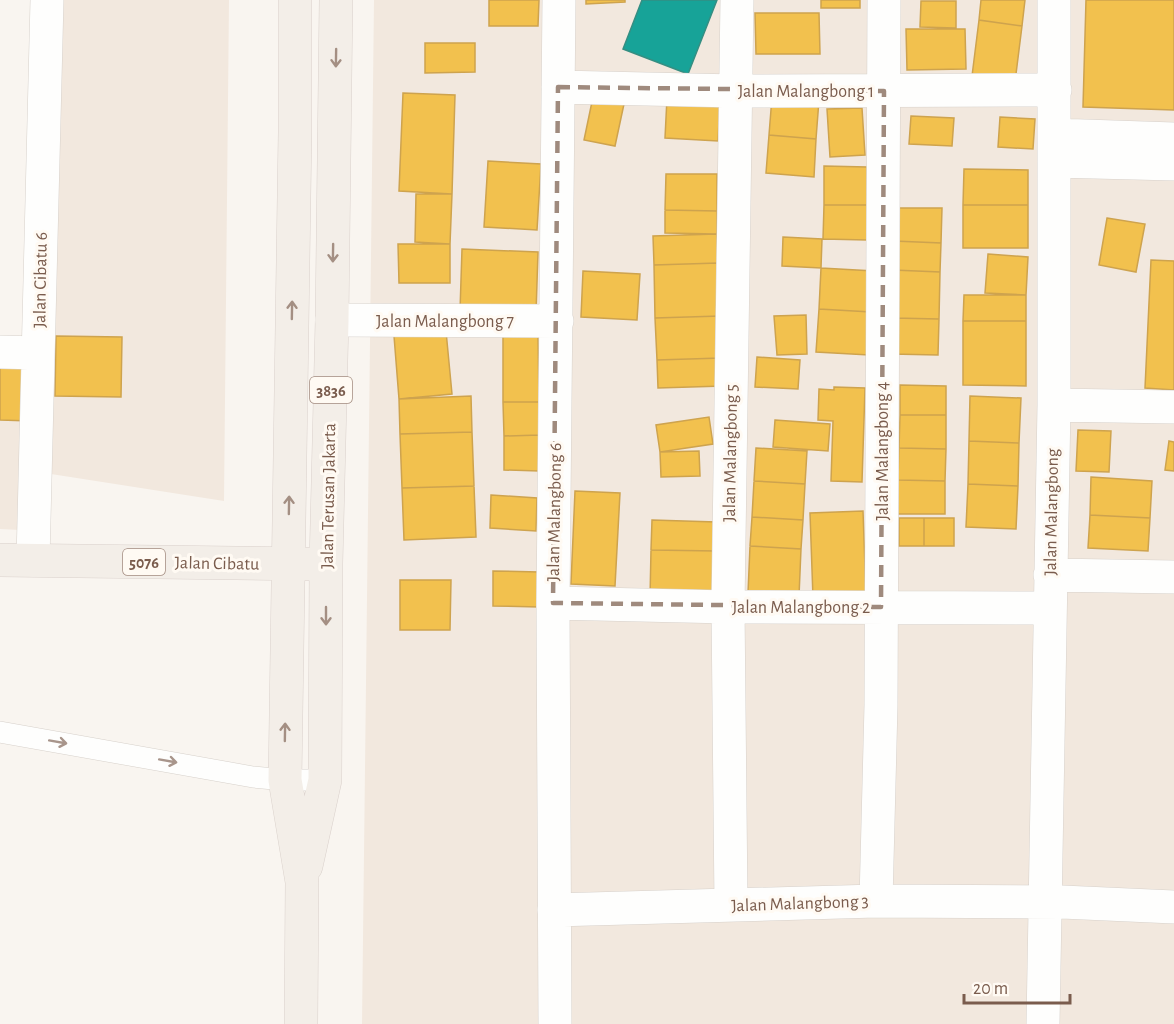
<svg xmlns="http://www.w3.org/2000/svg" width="1174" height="1024" viewBox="0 0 1174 1024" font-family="'Alegreya Sans',sans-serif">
<rect width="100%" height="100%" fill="#f9f5f0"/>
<!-- residential -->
<path fill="#f2e8de" d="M59,0h170l-5,501 -173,-27z
M374,0h800v1024h-812z
M0,340l36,2 4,189 -40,-2z"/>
<!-- homes -->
<path fill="#f2c14e" stroke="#cea34e" stroke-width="1.5" d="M489,0h50l-1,26h-49z
M586,0h39v2l-39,2z
M821,0h39v8h-39z
M981,0h44l-3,26 -43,-6z
M1086,0h88v110l-91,-3z
M921,1h35v27l-36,-1z
M755,13h64l1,41h-64z
M979,20l43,6 -7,56 -43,-6z
M906,29h59l1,40 -59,1z
M425,43h50v29l-50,1z
M403,93l52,2 -3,99 -53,-3z
M593,97l31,7 -9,42 -31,-6z
M772,97l47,3 -3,39 -47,-4z
M667,98l53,3 -2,40 -53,-3z
M862,108l3,47 -35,2 -3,-48z
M911,116l43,2 -2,28 -43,-2z
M1000,117l35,2 -2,30 -35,-2z
M769,135l47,4 -2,38 -48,-4z
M488,161l53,3 -4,66 -53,-3z
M824,166l43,1v38h-43z
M964,169l64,1v35h-65z
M666,174h51v37l-52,-1z
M416,194h36l-2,50 -35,-2z
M824,205h43v35l-44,-1z
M963,205h65v43h-65z
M896,208h46l-1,35 -47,-2z
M665,210l52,1v23l-52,-1z
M1107,218l38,6 -9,48 -37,-7z
M717,234l1,29 -64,2 -1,-29z
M783,237l39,2 -1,29 -39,-2z
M894,241l47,2 -1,29 -47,-2z
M398,244h52v39h-51z
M462,249l76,3 -2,61 -76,-2z
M988,254l40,3 -2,38 -41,-2z
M1151,260l23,1v129l-29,-2z
M718,263l2,53 -65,2 -1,-53z
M821,268l53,3 -3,41 -52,-3z
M893,270l47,2 -1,47 -46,-1z
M583,271l57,3 -3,46 -56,-3z
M964,295h62v26h-63z
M819,309l52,3 -2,43 -53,-3z
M806,315l1,39 -30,1 -3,-39z
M720,316l1,42 -64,2 -2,-42z
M893,318l46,1 -1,36 -47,-1z
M963,321h63v65l-63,-1z
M446,331l6,63 -53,5 -5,-63z
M56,336l66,1 -1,60 -66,-1z
M503,336h35l1,66h-36z
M757,357l43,3 -2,29 -43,-2z
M721,358l2,28 -65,2 -1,-28z
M0,361l31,1 -1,59 -30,-1z
M900,385l46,1v29h-46z
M834,387l31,1 -3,94 -31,-1 2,-60 -15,-1 1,-31 15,1z
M471,396l1,36 -72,2 -1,-35z
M970,396l51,2 -2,45 -50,-2z
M503,402h36v33l-35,1z
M900,415h46v34l-47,-1z
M709,417l4,27 -53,8 -4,-27z
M775,420l55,4 -2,27 -55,-4z
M1078,430l33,1 -2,41 -33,-1z
M472,432l2,54 -72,2 -2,-54z
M539,435v36l-35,-1v-34z
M969,441l50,2 -1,43 -50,-2z
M1169,441l5,1v29l-9,-1z
M756,448l51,3 -2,33 -51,-3z
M899,448l47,1 -1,32 -47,-1z
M699,451l1,25 -39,1 -1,-25z
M1091,477l61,4 -2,37 -60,-3z
M898,480l47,1v33h-47z
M754,481l51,3 -2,36 -51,-3z
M968,484l50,2 -2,43 -50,-2z
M474,486l2,51 -72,3 -2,-52z
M575,491l45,2 -5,93 -44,-2z
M491,495l46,3 -1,33 -46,-3z
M863,511l3,85 -53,2 -3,-85z
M1090,515l60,3 -2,33 -60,-3z
M752,517l51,3 -2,29 -51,-3z
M899,518h25v28h-25z
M924,518h30v28h-30z
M652,520l64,2v29l-65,-1z
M750,546l51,3 -2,47 -51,-3z
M651,550l65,1 -2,49 -64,-2z
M493,571l46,1v35l-46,-1z
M400,580h51l-1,50h-50z"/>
<!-- public -->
<path fill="#17a398" stroke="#358e82" stroke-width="1.5" d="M642,0h75l-29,74 -65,-25z"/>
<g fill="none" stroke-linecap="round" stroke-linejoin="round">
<!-- lane casing -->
<g stroke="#d7d1cb" stroke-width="22">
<path id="lane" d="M0,732l253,45 32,3h40"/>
</g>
<!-- street casing -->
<g stroke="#d7d1cb" stroke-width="34">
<path id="street" d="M558,87l177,4 320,-1
M1055,135l119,4
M1054,161l120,3
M332,320l225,1
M0,352l38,1
M1054,405l120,2
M33,560l14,-560
M1050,575l124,2
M553,603l175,4 321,1
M876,901l5,-196 3,-705
M731,905l-3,-298 9,-607
M554,910l322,-9 186,1 112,5
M555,1024l-2,-421 6,-603
M1043,1024l11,-619v-405"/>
</g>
<!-- primary casing -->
<g stroke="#dad1cc" stroke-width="34">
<path id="primary" d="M295,0v132l-10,648 17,102 -1,142
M0,560l310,4
M306,866l19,-86 1,-216 6,-244 4,-320"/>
</g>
<!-- lane -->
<use href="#lane" stroke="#fefefd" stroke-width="21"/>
<!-- street -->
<use href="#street" stroke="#fefefd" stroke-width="33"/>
<!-- primary -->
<use href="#primary" stroke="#f3eee8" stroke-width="33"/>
</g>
<!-- one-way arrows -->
<defs><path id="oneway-shaft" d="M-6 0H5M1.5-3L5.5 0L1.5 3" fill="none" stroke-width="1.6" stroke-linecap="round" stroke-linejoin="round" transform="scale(1.5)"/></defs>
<g stroke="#a48f83">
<use href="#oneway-shaft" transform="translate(336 58) rotate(91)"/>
<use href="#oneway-shaft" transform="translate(333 253) rotate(91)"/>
<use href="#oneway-shaft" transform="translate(292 310) rotate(-89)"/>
<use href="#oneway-shaft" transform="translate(289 505) rotate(-89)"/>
<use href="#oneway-shaft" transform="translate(326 616) rotate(90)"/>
<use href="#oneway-shaft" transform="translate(285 732) rotate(-89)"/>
</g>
<g stroke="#a8958b">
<use href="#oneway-shaft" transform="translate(58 742) rotate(10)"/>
<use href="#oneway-shaft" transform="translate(168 761) rotate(10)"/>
</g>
<!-- marked area -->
<path fill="none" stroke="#9f8a7d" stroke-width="4.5" stroke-dasharray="12 8" stroke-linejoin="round" d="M558,87l326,4 -3,516 -328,-4z"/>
<g text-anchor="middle" stroke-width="6" stroke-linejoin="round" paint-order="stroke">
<!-- shield labels -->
<g fill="#fffaf3" stroke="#a28b7f" stroke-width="1.5">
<rect x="310" y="377" width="42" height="26" rx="4.5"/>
<rect x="123" y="549" width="42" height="26" rx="4.5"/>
</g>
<g font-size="16" font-weight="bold" fill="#7a5c4d">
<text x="331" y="396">3836</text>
<text x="144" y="568">5076</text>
</g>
<!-- street labels -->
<g font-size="18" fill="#7a5c4d" stroke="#fffaf3">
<text x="806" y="97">Jalan Malangbong 1</text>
<text transform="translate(40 280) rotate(-89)" y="6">Jalan Cibatu 6</text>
<text x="445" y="327">Jalan Malangbong 7</text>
<text transform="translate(882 451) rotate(-90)" y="6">Jalan Malangbong 4</text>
<text transform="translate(730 453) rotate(-89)" y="6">Jalan Malangbong 5</text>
<text transform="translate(328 496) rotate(-89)" y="6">Jalan Terusan Jakarta</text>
<text transform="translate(554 512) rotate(-89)" y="6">Jalan Malangbong 6</text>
<text transform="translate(1051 512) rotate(-89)" y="6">Jalan Malangbong</text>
<text transform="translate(217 563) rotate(1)" y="6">Jalan Cibatu</text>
<text x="801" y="613">Jalan Malangbong 2</text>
<text transform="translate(800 903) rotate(-2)" y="6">Jalan Malangbong 3</text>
</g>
</g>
<!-- scale -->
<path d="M964 994v9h106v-9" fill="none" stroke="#7a5c4d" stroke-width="3"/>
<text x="973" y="994" font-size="18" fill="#7a5c4d" stroke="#fffaf3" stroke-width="4.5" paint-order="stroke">20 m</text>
</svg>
